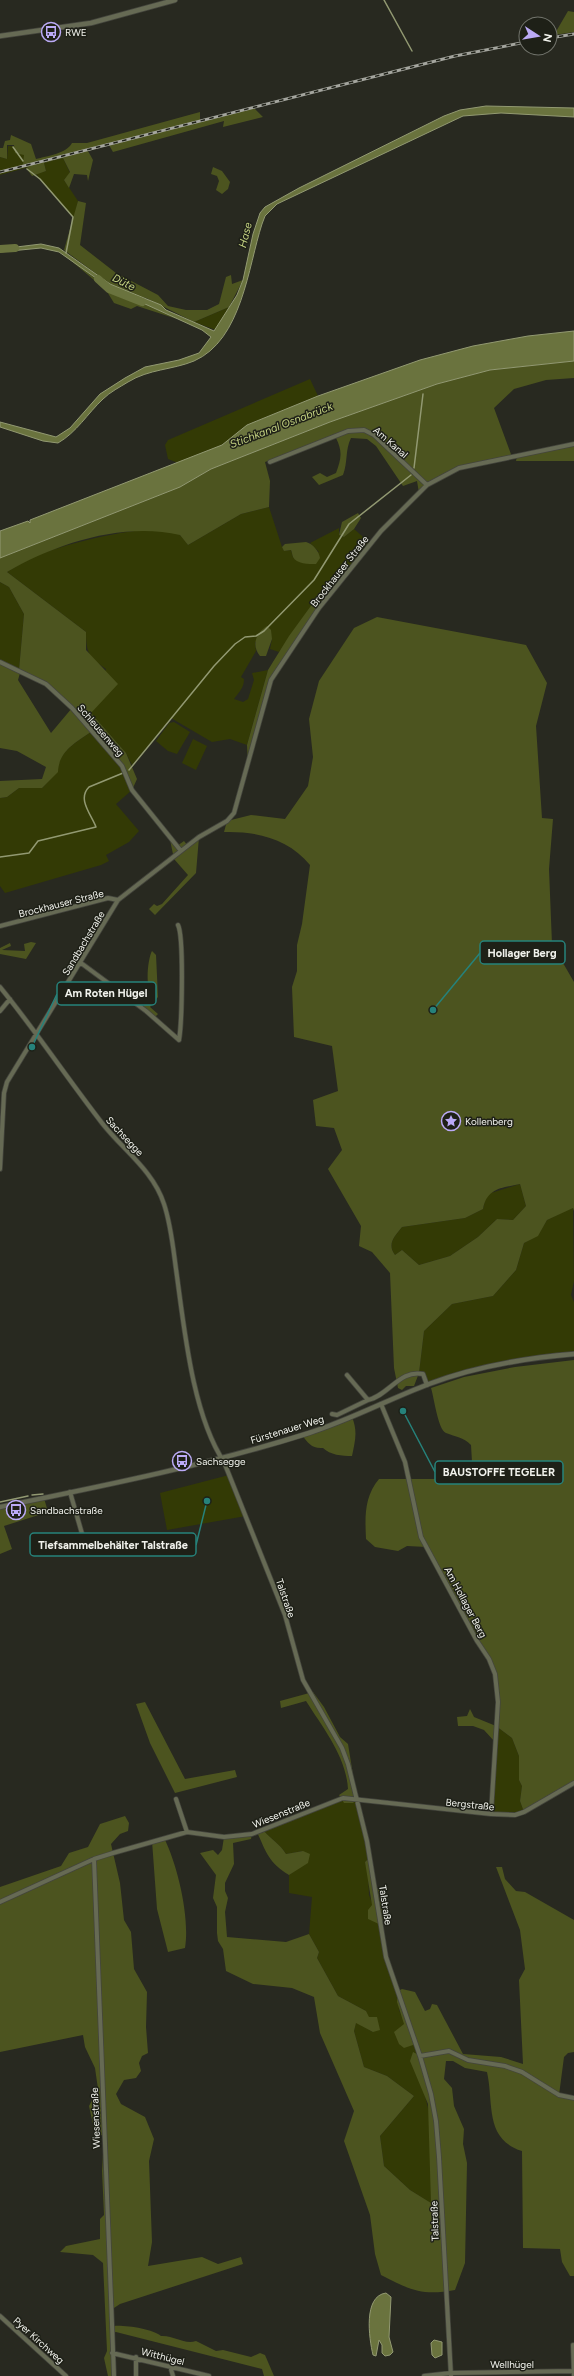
<svg xmlns="http://www.w3.org/2000/svg" width="574" height="2376" viewBox="0 0 574 2376" font-family="Figtree,sans-serif">
<rect width="100%" height="100%" fill="#282920"/>
<!-- green -->
<path fill="#333a05" d="M8,146h6l10,9 5,12 -29,8v-18l7,2z
M63,158l7,15 -6,7 14,21 -4,17 -38,-44 10,-3 -2,-8z
M229,307l-13,23 -22,-8z
M310,379l8,17 -71,29 -25,20 -44,18 -10,-4 -3,-14 3,-5z
M269,507l13,40 2,4 7,-1 2,7 5,4 21,-9 -9,-9 29,-15v7l5,2 10,-8 16,14 -51,65 -6,-4 -34,48 -9,-3 2,-10 -17,3 1,9 -15,26 3,2c0,9 -5,13 -10,20l9,3 5,-3 6,-19 -2,-7 16,-3 -21,75 -17,-6 -18,3 -41,-24 -39,47 -6,-12 -35,-40 15,-44c-17,-12 -20,-16 -20,-37l-79,-60c8,-5 16,-10 24,-14 24,-12 127,-40 149,-23 3,3 6,7 8,10l53,-31z
M0,582l9,5 15,27 -5,56 -19,-9z
M174,722l16,10 -13,22 -9,-3 -12,-10 13,-18z
M92,731l30,35 10,24 -16,14 23,27 -10,11 -23,13 3,6 -8,4 -96,28 -5,-7v-88l7,-1 12,-9h23l15,-16c2,-22 19,-29 35,-41z
M193,739l14,7 -11,24 -14,-7z
M520,1184l6,22 -13,14 -16,-1 -19,18 -28,19 -31,9 -17,-15 -7,5c-8,-11 -1,-18 7,-28l63,-9 18,-9 3,-13 5,-3z
M573,1207l1,74 -3,14 3,7v52l-89,15 -58,16 -4,-11 -4,-1 5,-42 28,-27 41,-8 23,-26 8,-27 14,-8 9,-15z
M229,1475l17,41 -79,14 -7,-37z
M496,1726l16,12 7,18v24l3,6 -2,15 4,11 -33,2z
M340,1799h17l13,58 -5,5 3,11 1,22 12,30 5,32 12,34 1,19 21,45 -8,8 12,29 6,24 2,88 -22,-14 -26,-24 -4,-30 34,-40 -27,-20 -23,-9 -10,-36 2,-9 17,10 -7,-21 -28,-15 -21,-38 2,-6 -10,-18 3,-37 -23,-4v-18l8,-6 6,-18 -17,3c-6,-10 -15,-15 -23,-24z"/>
<!-- forest -->
<path fill="#4c541f" fill-rule="evenodd" d="M568,11l6,1v20l-20,3z
M253,107l10,10 -40,10 1,-6 -111,31 -4,-7 -21,6 5,9 -5,21 -1,-6 -13,-1 -5,14 -5,-8 6,-8 -7,-14 -19,5 2,8 -14,5 -6,-8 3,-1 -6,-3 1,-9 -9,-2 -1,-8h-7v14l-7,-2v-9h3l2,-7 5,-1 1,-5 20,9 5,15c11,-3 30,-5 36,-16h15l113,-31v10z
M213,167l9,4 8,11 -2,7 -6,5 -6,-4 3,-9 -2,-5 -6,-2z
M78,201l8,2 -6,42 36,28 42,22 10,11 18,4h21l12,-6 7,-27 5,-2 1,9 11,-4 -14,27 -35,15 -48,-24 -12,-2 -24,-12 -46,-34z
M63,254l36,27 78,38 -40,-13 -6,3 -17,-6 -8,-13z
M574,361v17l-28,2 -32,9 -20,19 18,49c-35,7 -66,11 -93,36l-2,-12 -14,5 -27,-40 -9,-7 -16,-1c-6,12 -3,24 -8,37l-24,10 -7,-8 8,-4 7,4 9,-4c5,-14 7,-21 0,-35l-71,24 5,19 -1,26 -28,7 -53,31 -8,-10c-57,-13 -123,8 -173,37l79,60v18l32,34 -27,29 35,40 11,26 -5,11 -10,-24 -30,-35c-16,12 -33,19 -34,41l-16,16h-23l-12,9 -7,1v-17l42,-2 4,-12 -29,-16 -17,-3v-87l19,9 5,-56 -15,-27 -9,-5v-24l180,-71 31,-18 119,-47 107,-38 53,-14zM20,673l29,15 23,20 -21,25 -33,-53z
M574,444v17h-58l1,-5z
M358,513l3,5 -7,11 -10,8 -5,-2 3,-13z
M306,542c7,2 13,9 14,16l-4,6c-7,0 -20,0 -23,-7 -1,-3 -1,-5 -2,-7l-7,1 -2,-4 3,-3z
M313,603l6,5 -48,72 -23,88 -1,-23 21,-75 21,-34z
M377,617l149,28 21,38 -11,43 6,92 11,1 -4,50 3,75 22,38v229l-1,-3 -26,12 -9,16 -14,7 -8,27 -23,26 -41,8 -28,27 -5,42 -5,13h-8l-4,4 -4,-2 -4,-20 -4,-95 -18,-21 -13,-6 2,-20 -33,-57 14,-19 -8,-22 -18,-2 -3,-26 25,-9 -6,-45 -38,-9 -2,-50 5,-16v-26l5,-21 8,-59c-21,-26 -53,-34 -86,-33l3,-11 24,-6 34,4 23,-33 5,-29 -4,-38 10,-38 35,-53zM520,1184l6,22 -13,14 -16,-1 -19,18 -28,19 -31,9 -17,-15 -7,5c-8,-11 -1,-18 7,-28l63,-9 18,-9c4,-21 18,-21 37,-25z
M267,626l4,4 1,9 -6,17h-6c-9,-11 -4,-23 7,-30z
M169,835l8,11 7,-5 4,5 11,-9 -3,36 -41,42 -6,-6 5,-5 3,2 5,-2 26,-29 -14,-16z
M31,942l5,1 -10,16 -26,-5v-6l10,-5 1,3 -9,4 23,1 -1,-7z
M152,951l4,4 2,42 -8,10 8,7 -4,4 -12,-9 9,-17c-6,-7 -3,-34 1,-41z
M574,1360v423l-50,29 -4,-11 2,-15 -3,-6v-24l-7,-18 -16,-12 -1,16 -11,-12 -11,-4h-15l-1,-9 10,-1 3,-7 4,8 22,9v-42l-7,-25 -62,-112 -20,-1 -9,5 -23,-4 -9,-8c-1,-22 -2,-42 13,-60h94l-2,-34c-8,-8 -15,-8 -25,-12 -8,-3 -12,-36 -15,-45l33,-11 51,-10z
M352,1417c6,15 3,24 0,39 -10,0 -22,-1 -29,-8 -11,1 -15,-5 -21,-13z
M44,1498l4,14 -44,14 8,23 -12,5v-47z
M313,1692l11,15 16,30 8,7 9,55 -4,4h-9l-5,-8 9,-6c-2,-33 -25,-61 -42,-88l-25,7 -1,-7z
M145,1702l40,77 50,-9 2,7 -62,16 -25,-50 -14,-39z
M125,1816l4,7 -1,8 -8,3 -9,10 9,39 4,37 7,12 3,37 13,23 -1,35 2,26 -6,3 -3,7 2,8 -5,7 -12,2 -8,14 5,10 24,13 9,22 -5,22 3,81 -4,24 54,-9 16,7 23,-7 2,7 -123,40 -6,4v18c11,-1 39,3 47,10 13,-1 23,9 35,5l20,10 7,-1 28,7 9,-4 5,2 9,21h-10l-2,-7 -146,-37 -4,1 2,43h-6l-4,-18 3,-7 -4,-88 -10,-8 -33,-3 6,-6 34,-7v-20l4,-4 -2,-44 2,-34 -10,-8 -5,-23 9,-17 -3,-21 -10,-21 -2,-12 -83,17v-165l61,-21 8,-13 19,-6 12,-23z
M263,1830c8,9 17,14 23,24l17,-3 7,3 -2,9 -19,12c-20,-12 -23,-23 -32,-43z
M252,1834l-1,5 -18,4 1,21 -9,19v8l3,7 -3,14 2,25 59,5 23,-8 10,18 -2,6 21,38 28,15 3,6h8l3,13 -7,2 -17,-9 -2,8 10,36 23,9 27,20 -34,40 4,30 26,24 21,13 -3,-99 -18,-43 3,-9 6,3 -3,-11 -12,4 -5,-4 -5,-12 10,-8 -7,-22 1,-11 4,-2 13,3 10,19 5,-2 2,-5 5,1 26,49 38,3 22,7 -4,-84 6,-11 -5,-39 -24,-63h6l3,12 11,12 9,1 49,28v132l-6,1 -4,4 -5,38 15,3v178h-4l-8,-14 -2,-13 -37,-1 -1,-97c-38,-12 -28,-48 -35,-79l-22,-4 -12,-7h-7l-2,18 8,9 2,18 10,23 -1,15 4,19 -2,100 -10,27c-33,6 -45,0 -74,-15l-6,-21 -5,-39 -26,-74 10,-30 -34,-78 -6,-36 -22,-9 -39,-4 -27,-13 -3,-22 -5,-8 -1,-8v-26l-4,-9 3,-23 -16,-22 13,-3 5,5 4,-5 2,-13z
M164,1838c14,28 26,80 21,110l-17,4 -11,-43 -5,-68z
M370,1857l5,30 10,6 1,19 -5,13 -13,-6v-9l4,-5 -7,-43z"/>
<!-- water -->
<path fill="#6a733e" stroke="#929972" d="M486,106l88,2v9l-73,-4 -38,3 -186,88 -12,12 -3,8c-14,43 -20,116 -68,137 -22,9 -45,8 -66,21 -8,5 -18,10 -25,17 -16,15 -26,33 -45,44l-15,-2 -43,-14v-5l56,15 14,-9 30,-34 25,-16 20,-11 34,-7 20,-7 12,-16 -9,-7 -92,-42 -51,-36 -18,-4 -41,4v-3l41,-5 18,4 51,36 51,21 5,5 48,21 23,-36 6,-15 10,-46 7,-21 5,-6 34,-19 145,-72 16,-6z
M574,331v30l-84,9 -53,14 -107,38 -119,47 -31,18 -180,71v-27l28,-10 2,2v-3l192,-75 25,-20 71,-29 102,-36 53,-14 55,-10z
M386,2293l5,4 -2,40 4,15 -3,3 -5,1 -3,-3v-8l-3,-5 -3,16 -3,-1c-4,-17 -10,-59 13,-62z
M434,2340l8,2v13l-7,3 -3,-3 -1,-12z"/>
<g fill="none" stroke-linecap="round" stroke-linejoin="round">
<!-- stream -->
<path stroke="#929972" stroke-width="1.5" d="M384,0l28,51
M13,147l10,14
M27,169l13,10 33,38 -7,36
M414,468l9,-74
M129,770l85,-104 21,-22 10,-7 11,-1 8,-5 50,-51 35,-56 62,-49
M0,857l29,-4 9,-12 58,-14c-5,-13 -19,-28 -7,-40l34,-14
M32,1495l11,-1
M0,1502l28,-6"/>
<!-- river -->
<path stroke="#6a733e" stroke-width="8" d="M0,249l15,-1
M98,279l11,10 33,13"/>
<!-- minor casing -->
<g stroke="#44453d" stroke-width="5.5">
<path id="minor" d="M270,462l78,-31 16,-1 10,5 53,50
M0,662l46,22 26,24 50,58 10,24 49,61
M178,925c6,12 4,98 1,115
M0,926l108,-28 10,2
M81,963l65,48 33,29
M0,987c36,44 67,91 102,136 21,27 51,47 62,81 7,21 9,43 12,65 8,57 16,145 48,193l61,153 18,65 39,68 6,16 19,77 19,116 34,99 11,38 5,27 3,36 12,219
M0,1011l10,-12
M0,1169l4,-76 3,-11 111,-182 81,-63 28,-16 7,-8 37,-133 48,-72 62,-77 46,-46 32,-17 115,-24
M347,1375l21,25c20,-4 32,-31 55,-26l4,11
M381,1404l24,58 16,75 56,104 12,18 6,15 3,28 -7,112
M332,1414l5,1 31,-15
M70,1492l17,59
M176,1799l11,33
M94,1859l20,517
M0,1902l94,-43 19,-6 74,-21 37,5 28,-3 91,-36 148,16 24,1 9,-3 50,-29
M420,2056l29,-5 19,9 37,6 17,6 37,23 15,3
M0,2316l66,60
M573,2345l1,31
M112,2353l97,23
M136,2357v19
M170,2366l3,10
M424,2376l27,-3 123,-2"/>
</g>
<!-- tertiary casing -->
<g stroke="#44453d" stroke-width="6">
<path id="tertiary" d="M0,36l91,-13 84,-23
M0,1507c103,-21 208,-42 309,-74 41,-13 80,-34 120,-49 45,-17 97,-26 145,-30"/>
</g>
<!-- minor -->
<use href="#minor" stroke="#666a54" stroke-width="4"/>
<!-- tertiary -->
<use href="#tertiary" stroke="#666a54" stroke-width="4.5"/>
<!-- rail casing -->
<g stroke="#a4a59e" stroke-width="3">
<path id="rail" d="M550,38l24,-4
M0,172l455,-116 71,-14"/>
</g>
<!-- rail -->
<use href="#rail" stroke="#1e2017" stroke-width="1.5" stroke-dasharray="4.5" stroke-linecap="butt"/>
</g>
<!-- icons -->
<defs>
<g id="bus-ring" transform="scale(1)"><circle r="9.5" fill="#1e2017" stroke="#bbaaf6" stroke-width="1.5"/><path d="M-5-6H5V4H4V6H2V4H-2V6H-4V4H-5ZM-3.5-4V0h7V-4ZM-3.5 1.2v1.5H-2V1.2ZM2 1.2v1.5H3.5V1.2Z" fill="#bbaaf6"/></g>
<g id="sight-ring" transform="scale(1)"><circle r="9.5" fill="#1e2017" stroke="#bbaaf6" stroke-width="1.5"/><path d="M0-6L1.8-2.2L6-1.7L2.9 1.2L3.7 5.4L0 3.3L-3.7 5.4L-2.9 1.2L-6-1.7L-1.8-2.2Z" fill="#bbaaf6"/></g>
</defs>
<g fill-rule="evenodd">
<use href="#bus-ring" x="51" y="32"/>
<use href="#sight-ring" x="451" y="1121"/>
<use href="#bus-ring" x="182" y="1461"/>
<use href="#bus-ring" x="16" y="1510"/>
</g>
<g text-anchor="middle" stroke-width="3" stroke-linejoin="round" paint-order="stroke">
<!-- poi labels -->
<g font-size="10" fill="#f1f2ec" stroke="#1e2017" text-anchor="start">
<text x="65" y="36">RWE</text>
<text x="465" y="1125">Kollenberg</text>
<text x="196" y="1465">Sachsegge</text>
<text x="30" y="1514">Sandbachstraße</text>
</g>
<!-- street labels -->
<g font-size="10" fill="#f1f2ec" stroke="#1e2017">
<text transform="translate(391 442) rotate(41)" y="4">Am Kanal</text>
<text transform="translate(339 571) rotate(-52)" y="4">Brockhauser Straße</text>
<text transform="translate(101 730) rotate(49)" y="4">Schleusenweg</text>
<text transform="translate(61 903) rotate(-14)" y="4">Brockhauser Straße</text>
<text transform="translate(83 943) rotate(-59)" y="4">Sandbachstraße</text>
<text transform="translate(125 1136) rotate(47)" y="4">Sachsegge</text>
<text transform="translate(287 1429) rotate(-17)" y="4">Fürstenauer Weg</text>
<text transform="translate(286 1598) rotate(71)" y="4">Talstraße</text>
<text transform="translate(466 1602) rotate(62)" y="4">Am Hollager Berg</text>
<text transform="translate(470 1804) rotate(6)" y="4">Bergstraße</text>
<text transform="translate(281 1813) rotate(-22)" y="4">Wiesenstraße</text>
<text transform="translate(386 1905) rotate(81)" y="4">Talstraße</text>
<text transform="translate(95 2118) rotate(-92)" y="4">Wiesenstraße</text>
<text transform="translate(434 2221) rotate(-92)" y="4">Talstraße</text>
<text transform="translate(39 2340) rotate(42)" y="4">Pyer Kirchweg</text>
<text transform="translate(163 2356) rotate(14)" y="4">Witthügel</text>
<text x="512" y="2368">Wellhügel</text>
</g>
<!-- water labels -->
<g font-size="11" font-style="italic" fill="#c5d382" stroke="#1e2017">
<text transform="translate(245 235) rotate(-76)" y="4">Hase</text>
<text transform="translate(124 282) rotate(26)" y="4">Düte</text>
<text transform="translate(281 425) rotate(-21)" y="4">Stichkanal Osnabrück</text>
</g>
</g>
<!-- callouts -->
<path fill="none" stroke="#26827b" stroke-width="1.5" d="M433 1010L480 953M32 1047L57 994M403 1411L435 1472M207 1501L196 1545"/>
<g fill="#26827b" stroke="#1e2017" stroke-width="1.5">
<circle cx="433" cy="1010" r="4"/>
<circle cx="32" cy="1047" r="4"/>
<circle cx="403" cy="1411" r="4"/>
<circle cx="207" cy="1501" r="4"/>
</g>
<g fill="#1e2017" stroke="#26827b" stroke-width="1.5">
<rect x="480" y="941" width="85" height="23" rx="4"/>
<rect x="57" y="982" width="99" height="23" rx="4"/>
<rect x="435" y="1461" width="128" height="23" rx="4"/>
<rect x="30" y="1533" width="166" height="23" rx="4"/>
</g>
<g font-size="11" text-anchor="middle" font-weight="bold" fill="#f1f2ec">
<text x="522" y="957">Hollager Berg</text>
<text x="106" y="997">Am Roten Hügel</text>
<text x="499" y="1476">BAUSTOFFE TEGELER</text>
<text x="113" y="1549">Tiefsammelbehälter Talstraße</text>
</g>
<!-- north arrow -->
<g transform="translate(538 36) rotate(102)"><circle r="19" fill="#1e2017" stroke="#72746c"/>
<path d="M0-3L7 15L0 10L-7 15Z" fill="#bbaaf6"/>
<text y="-6" font-size="11" font-weight="bold" text-anchor="middle" fill="#f1f2ec">N</text>
</g>
</svg>
